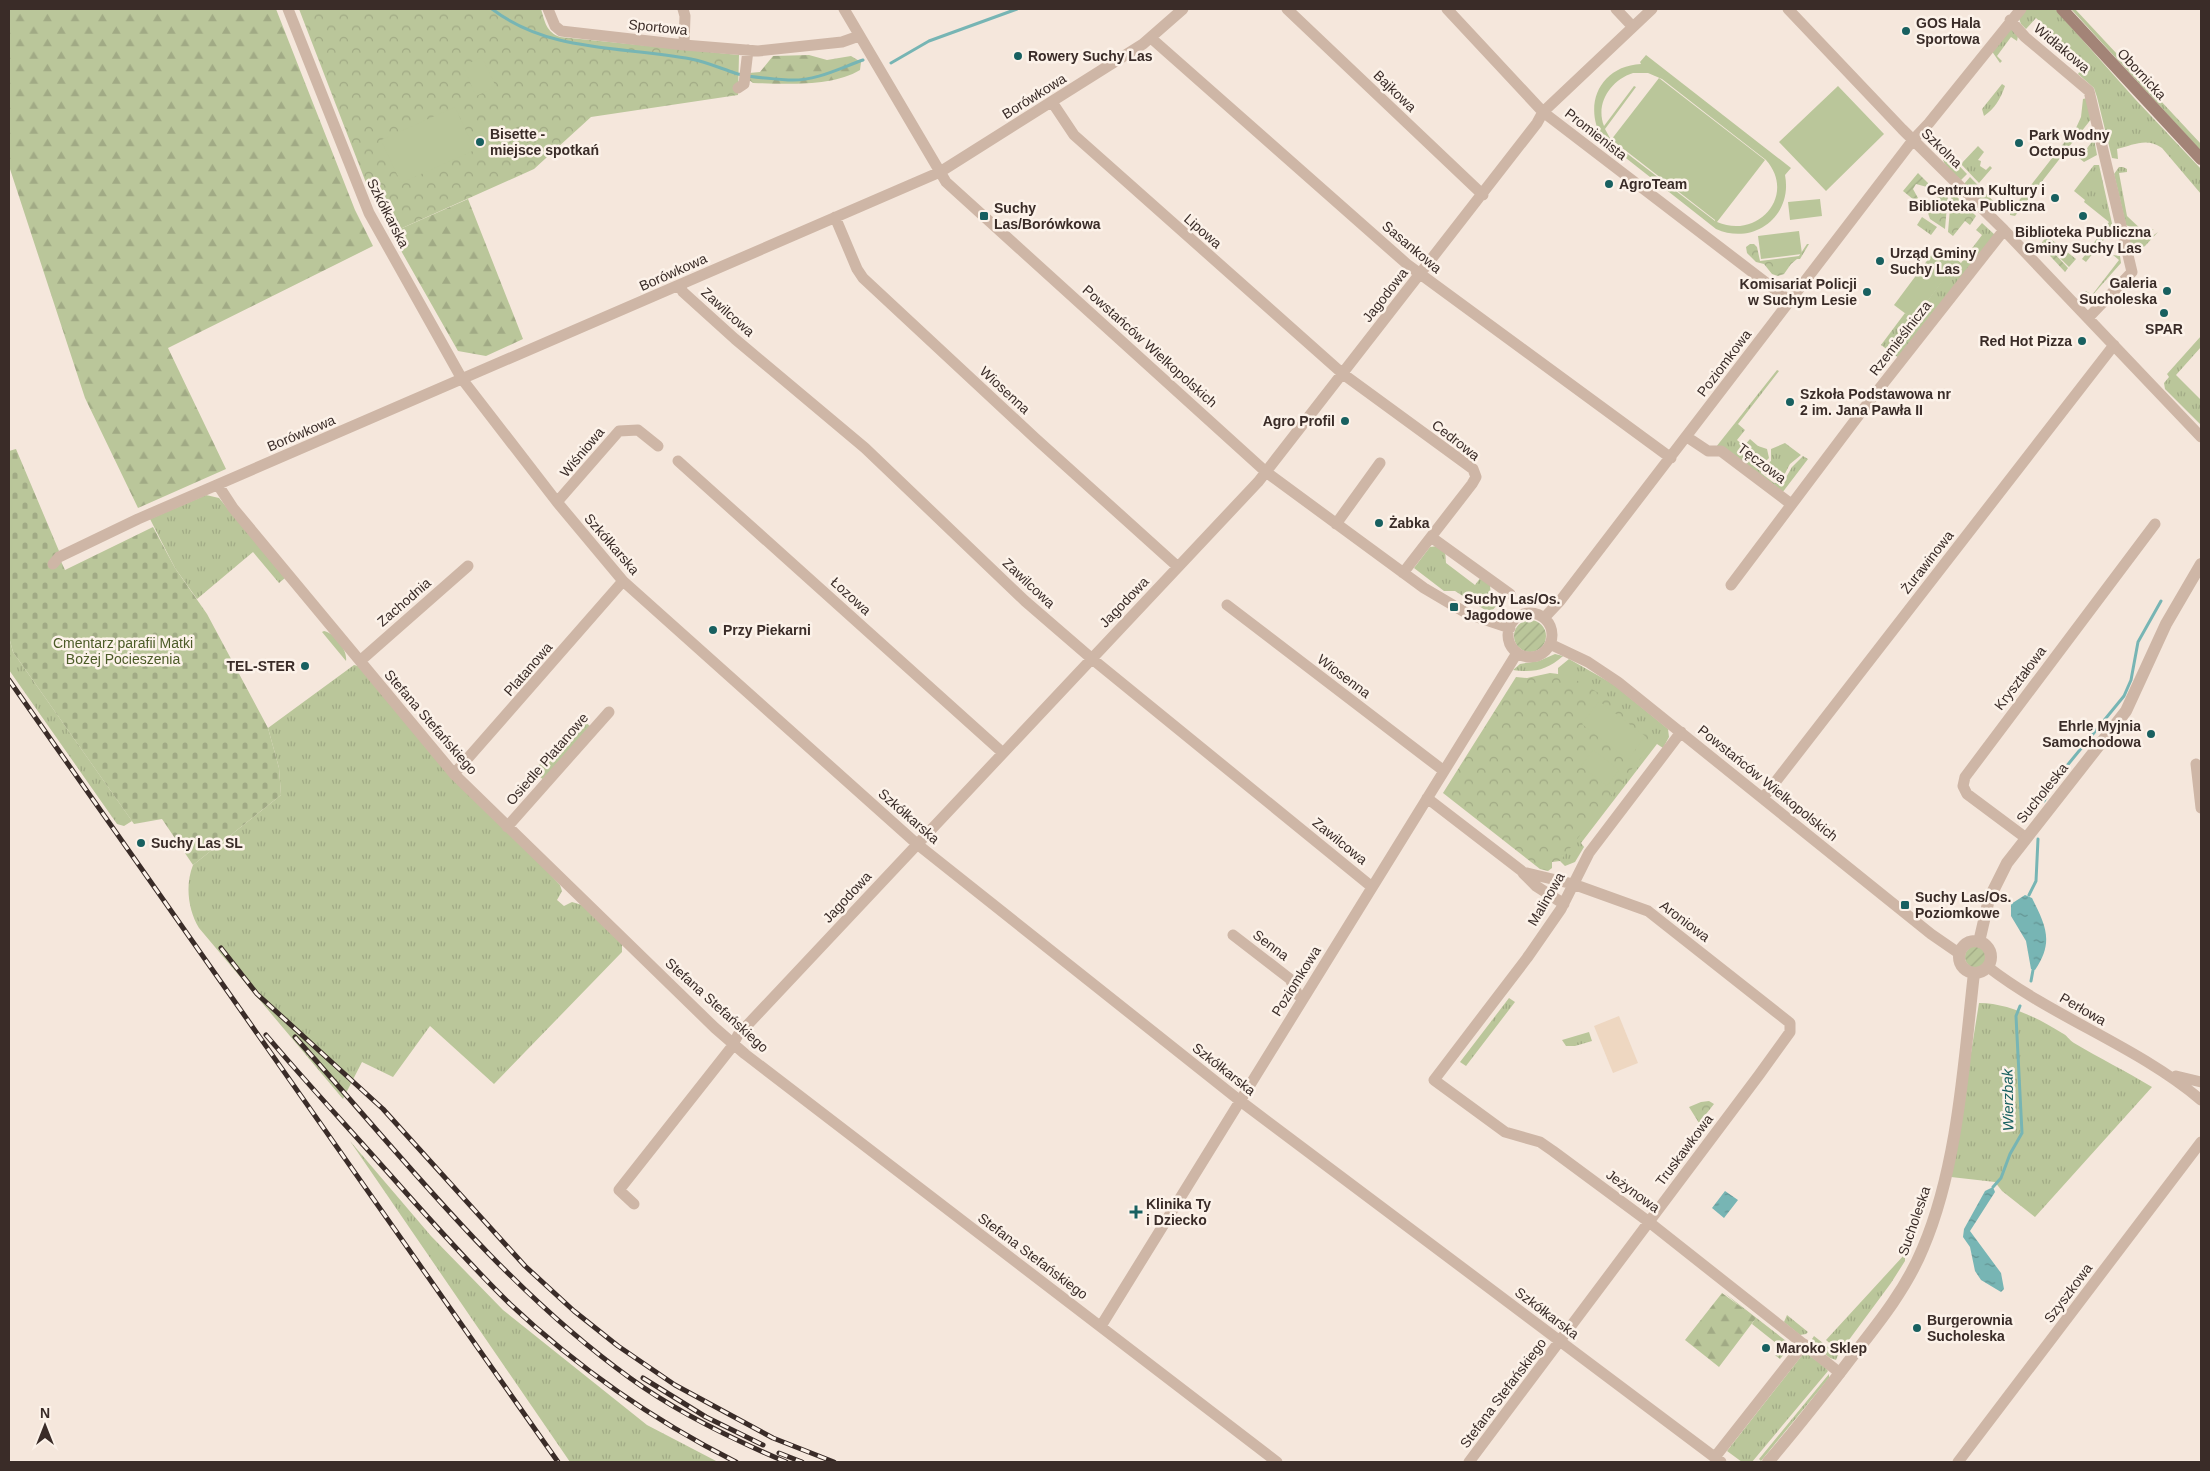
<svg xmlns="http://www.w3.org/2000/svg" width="2210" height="1471" viewBox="0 0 2210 1471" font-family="Helvetica,sans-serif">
<defs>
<pattern id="grass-tufts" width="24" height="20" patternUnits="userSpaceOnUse" patternTransform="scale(1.25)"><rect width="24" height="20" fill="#bac69a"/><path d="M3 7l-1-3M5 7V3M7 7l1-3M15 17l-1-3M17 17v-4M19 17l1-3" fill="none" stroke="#a1aa85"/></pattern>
<pattern id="forest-firs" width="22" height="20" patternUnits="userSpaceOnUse" patternTransform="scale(1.25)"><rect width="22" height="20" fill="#bac69a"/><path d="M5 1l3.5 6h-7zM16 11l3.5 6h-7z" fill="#a1aa85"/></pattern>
<pattern id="cemetery-stones" width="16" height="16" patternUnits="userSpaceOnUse" patternTransform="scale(1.25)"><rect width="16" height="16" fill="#bac69a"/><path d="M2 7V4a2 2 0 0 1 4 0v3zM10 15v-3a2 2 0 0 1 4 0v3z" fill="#a1aa85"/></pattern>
<pattern id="park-crowns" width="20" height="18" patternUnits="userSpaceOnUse" patternTransform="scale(1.25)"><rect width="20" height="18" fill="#bac69a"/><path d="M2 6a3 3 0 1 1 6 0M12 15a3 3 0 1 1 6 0" fill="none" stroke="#a1aa85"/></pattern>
<pattern id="garden-furrows" width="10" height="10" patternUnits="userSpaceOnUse" patternTransform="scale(1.25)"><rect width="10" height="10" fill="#bac69a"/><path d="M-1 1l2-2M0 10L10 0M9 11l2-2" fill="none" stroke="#a1aa85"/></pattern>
<pattern id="water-ripples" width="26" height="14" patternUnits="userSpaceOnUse" patternTransform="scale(1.25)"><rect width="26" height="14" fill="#77b5b4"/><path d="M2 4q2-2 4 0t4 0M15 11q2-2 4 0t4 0" fill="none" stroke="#639392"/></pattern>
</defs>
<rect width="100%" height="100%" fill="#f5e7dc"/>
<!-- grass -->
<path fill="url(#grass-tufts)" d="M2023,9h32l80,90 66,70v25l-39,-46c-15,-11 -29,-3 -45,1l1,10 -6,-1 -15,-61 -3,-9 -16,-14 4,-6 -37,-29 6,-8 -15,-13 -10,11 -5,-5 -3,-8z
M2071,9h4l126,135v7z
M2008,30h4l6,6 -1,5 -6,-4 -14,19 5,5 -2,2 -9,-13z
M2002,84l3,2c-5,14 -10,22 -21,30l-2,-7z
M2087,98l5,20 -11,14 -5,-4 5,-11 2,-18z
M2074,130l5,4 -64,82 -5,-1v-3z
M2094,139l3,16 -13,7 -14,-11 2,-3 10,7z
M1978,146l6,6 -6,8 3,1 -1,5 6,4 4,-4 2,2 -13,15 -18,-19z
M1944,150l23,24 -6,6c-9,-8 -23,-17 -17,-30z
M2094,165h5l14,63 -5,6 -5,-4 6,-8 -25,-20 1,-2 -11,-9z
M2119,167h4l4,2v3l-8,1 8,43 17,16 10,-3 -8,6 -20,-10 -12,-51z
M1970,177l31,32h-10l-27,-25z
M1922,217l15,10 -6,8 -14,-10z
M1982,223l13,12 -96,123 -18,-13 24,-32 9,7 40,-56 -13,-10 4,-4 16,13 21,-28 -6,-5z
M2126,229l21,11 11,-8 -13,14 -6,4 -7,-1z
M2101,233l5,4 -20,25 -4,-3z
M2047,236l29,23 -7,8 -26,-26z
M2113,255l7,1 1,7 -31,35 -5,-6 1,-1 6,4 27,-35z
M2201,336v11l-25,28 25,25v24h-1l-35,-35 -1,-6 5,-6 -2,-3z
M1777,370l2,1 -41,53 7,6 -8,10 7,6 6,-7 8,7 9,3 2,9 -8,8v7l13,10 10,-2 8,-14 11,-11 5,3 -26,34 -66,-46z
M1785,443l16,12 -11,9 -8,15 -7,2 -10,-7v-9l6,-4v-12z
M206,495l13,3 66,80 -6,5 -26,-31 -56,47 -22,-31 -25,-49z
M1439,546l6,5 1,12 29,22 6,-8 9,8 1,13 7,6 -8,9 -35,-22h-11l-30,-23 16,-21z
M324,631c10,2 24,19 22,30l-24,-29z
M9,637l4,15 119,169 -8,5 -7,-2 -108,-154z
M1555,654l8,2c-16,14 -29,17 -50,14l7,-6 19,-3z
M1569,659l44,25 55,45 1,8 -6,11 -6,-4 -76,99 3,4 -9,15 -10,4 -5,-5 -2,-193z
M354,665l4,1 202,219 2,6 -5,9 7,6 8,-4 10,3 40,39v8l-128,132 -64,-58 -37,51 -31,-15 -19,37 -144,-171c-11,-18 -14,-43 -6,-63l88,-70 -2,-27 -11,-40z
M1509,998l6,4 -49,64 -6,-4z
M1979,1003c29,0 59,15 83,30 5,2 7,7 12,10 25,15 52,28 78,44l-117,130 -33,-26 -7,-9 -44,-5z
M1589,1032l3,9 -17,5h-9l-4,-6z
M350,1141l81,95 72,74 144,115 71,37h-148z
M1905,1254v7l-14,22 -51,69 -14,-12z
M1723,1292l67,52v3l-10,12 -5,-4 6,-8 -29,-23 3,-5z
M1787,1315l21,17 -2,2 -6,1 -16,-13z
M1814,1336l24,19 -2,5 -6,-2 -16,-13 -2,-6z
M1803,1354h4l17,12 4,5 -76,91h-10l-15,-11z
M1829,1374v4l-68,83 -2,-2z"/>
<!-- forest -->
<path fill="url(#forest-firs)" d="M9,9h267l79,201 18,36 -205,102 58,121 -88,39 -53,-110 -76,-232z
M809,55l18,5 24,-4 10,6 -1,8c-28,17 -75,14 -107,13l-4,-3v-7l11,-1 13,-16z
M468,199l55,140 -37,17 -28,-5 -67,-118z
M1722,1293l34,25 -37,49 -34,-27z"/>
<!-- cemetery -->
<path fill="url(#cemetery-stones)" d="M16,449l43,102 -2,2 8,17 88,-43 22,41 32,46 61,114 11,40 2,27 -88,70 -31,-46 -28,5 -121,-172 -4,-15v-186z"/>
<!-- park -->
<path fill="url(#park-crowns)" d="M299,9h242c4,13 5,23 19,28l179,18 -1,40 -147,22 -57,52 -143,64 -23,-45z
M1947,192l1,2 -3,35 -15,-10 -3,-9 14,-17 3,2z
M1954,194l22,22 -6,9 -5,-4 -12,15 -5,-4 3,-36z
M1750,244h4l3,3 3,14 39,-5 8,-12h2l-9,15h-3l-6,5 -7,10 -6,2 -6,-2 -8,-10 -8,-2 -9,-9 -1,-6z
M1550,673c33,1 80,44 107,64l-97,124 -8,1v6l-4,3 -8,-2 -97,-76 73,-116 11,1z
M580,718l10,8 -46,54 -11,-8z
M1709,1101l5,3 -15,19 -10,-16 12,-5z"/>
<!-- garden -->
<path fill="url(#garden-furrows)" d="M1918,173l10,10 -1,4 -11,-3 -3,5 5,9 -4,2 -11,-9z
M2043,241l25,27 -3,4 -25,-27z
M1514 636a16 16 0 1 1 32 0a16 16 0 1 1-32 0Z
M1965 957a11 11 0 1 1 22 0a11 11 0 1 1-22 0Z"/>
<!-- pitch -->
<path fill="#bac69a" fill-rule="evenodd" d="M1646,55l145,113 -6,7c8,41 -31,71 -69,54l-113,-89c-21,-35 -3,-74 38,-76l-1,-2zM1633,73h15l14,6 104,81c31,35 -8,80 -49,62l48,-62 -106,-82 -48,62 -6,-11 31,-42 -2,-1 -30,40c-9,-23 7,-46 29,-53zM1612,140l103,80v1l-99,-76z
M482,57l14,30 -20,9 -13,-30z
M1838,86l46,48 -58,57 -47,-49z
M455,107l20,43 -74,33 -20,-43z
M1820,199l2,17 -32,4 -2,-18z
M1799,231l3,23 -41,5 -3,-23z
M1935,250l20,14 -41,56 -20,-15z
M1599,701l46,35 -17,24 -46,-36z
M1593,750l26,20 -12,16 -26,-20z"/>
<!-- plaza -->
<path fill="#eed7c1" d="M1619,1016l19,47 -25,10 -19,-47z"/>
<!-- water -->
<path fill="url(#water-ripples)" d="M2025,895l7,3c14,28 22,44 3,72l-4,-1 -5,-28 -15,-25v-12z
M1993,1187l2,5 -25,39 31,42 3,16 -3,3 -20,-12 -6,-9 -5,-24 -7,-10 1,-8 21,-38z
M1725,1191l13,9 -14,18 -12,-10z"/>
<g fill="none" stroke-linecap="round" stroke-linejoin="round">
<!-- stream -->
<path stroke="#77b5b4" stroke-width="3" d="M492,9c58,44 130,37 199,50 16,3 31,10 47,15 16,4 35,5 52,6 26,1 50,-12 73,-20
M891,63l38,-22 88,-32
M2052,784l72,-88 7,-16 7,-38 23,-41
M2044,801l7,-12
M2029,895l7,-14 2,-42
M2031,981l2,-11
M1993,1187l8,-9 9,-24 12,-21 -6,-117 4,-10"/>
<!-- minor -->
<path stroke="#ceb6a6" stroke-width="11" d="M288,9l81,204 93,166 95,123 66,79 294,263 322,256 482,362
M548,9l7,17 6,5 123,14 74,6 84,-9 17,-6
M683,9l2,7 -1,29
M844,9l102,173 320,290 158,116 44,26 42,14
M1287,9l196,186
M1447,9l96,103 247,189
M1616,9l17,18
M1788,9l114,120 102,101 197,207
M2010,20l15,17 64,54 43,181 -44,46
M1151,38l257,227 263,193
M738,88l6,-4 4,-34
M1052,102l22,33 269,239 130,95 3,8 -4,7 -69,89
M835,217l22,52 6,9 172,160 143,129
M679,285l4,7 52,47 130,109 160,153 66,57 281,229
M1687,437l21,14h13l70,53
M678,461l325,292
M218,485l15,23 221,266 261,254 30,26 532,408
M557,502l62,-71 19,-1 20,16
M1336,524l44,-61
M1431,537l79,57
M53,564l6,-7 79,-38 802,-347 203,-128 40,-35
M1731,585l137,-182 136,-173
M1227,605l217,166
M1508 635a22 22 0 1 1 44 0a22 22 0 1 1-44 0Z
M1544,618l16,-17 353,-461 16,-17 92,-114
M1550,644l38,18 30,20 313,252 29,20
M360,661l108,-95
M1681,732l-92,121 -28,56 -34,49 -93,122 71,52 35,10 13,9 96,71 191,151
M2196,764l5,44
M454,774l169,-193
M1427,798l96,74 50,12 75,27 142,112v9l-31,43 -290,387
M1763,798l351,-453
M507,827l102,-115
M2026,838l-59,-44 -4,-8 2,-9 190,-253
M1523,873l13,13 28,18
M1233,935l57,44 8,16 5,3
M1988,967c66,51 149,79 213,133
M2176,1076l25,6
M634,1204l-15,-14 112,-142 7,-13 520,-553 279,-359 6,-11 109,-103
M1101,1326l416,-673
M1715,1457l89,-113
M1958,1462l243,-320"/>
<!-- tertiary -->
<path stroke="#ceb6a6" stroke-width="12" d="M1959 957a16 16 0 1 1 32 0a16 16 0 1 1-32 0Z
M1979,942l10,-43 18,-36 119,-152 40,-87 35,-60
M1768,1462c30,-35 59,-72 87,-109 26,-33 52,-66 68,-105 35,-82 41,-187 51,-275"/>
<!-- secondary -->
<path stroke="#a38477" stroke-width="12" d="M2062,9l139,150"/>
<!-- rail casing -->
<g stroke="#3a2c28" stroke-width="5">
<path id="rail" d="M9,680l549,782
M221,948l36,46 126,115 142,157 49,45 44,35 57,39 98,53 61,24
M266,1035c38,45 79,89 118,133 41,46 82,93 126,136 68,64 143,116 226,158
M295,1037c105,117 207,249 335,341 48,35 102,61 156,84
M643,1378l63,39 57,28
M779,1453l23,9"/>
</g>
<!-- rail -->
<use href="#rail" stroke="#fcf2e9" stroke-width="3" stroke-dasharray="9" stroke-linecap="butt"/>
</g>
<!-- markers -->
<g fill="#186060" stroke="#fcf2e9" stroke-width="2">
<circle cx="1906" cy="31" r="5"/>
<circle cx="1018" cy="56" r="5"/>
<circle cx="480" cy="142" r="5"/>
<circle cx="2019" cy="143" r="5"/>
<circle cx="1609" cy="184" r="5"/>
<circle cx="2055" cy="198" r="5"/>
<rect x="979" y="211" width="10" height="10" rx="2.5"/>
<circle cx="2083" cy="216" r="5"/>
<circle cx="1880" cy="261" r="5"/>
<circle cx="2167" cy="291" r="5"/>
<circle cx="1867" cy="292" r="5"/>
<circle cx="2164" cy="313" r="5"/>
<circle cx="2082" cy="341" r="5"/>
<circle cx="1790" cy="402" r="5"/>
<circle cx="1345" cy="421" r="5"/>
<circle cx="1379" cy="523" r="5"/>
<rect x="1449" y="602" width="10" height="10" rx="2.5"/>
<circle cx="713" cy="630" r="5"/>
<circle cx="305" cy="666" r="5"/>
<circle cx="2151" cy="734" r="5"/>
<circle cx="141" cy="843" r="5"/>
<rect x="1900" y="900" width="10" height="10" rx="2.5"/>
<path d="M1133.5 1204.5h5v5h5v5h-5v5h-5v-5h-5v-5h5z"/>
<circle cx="1917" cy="1328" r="5"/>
<circle cx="1766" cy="1348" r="5"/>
</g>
<g text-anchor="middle" stroke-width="5" stroke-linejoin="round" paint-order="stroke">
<!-- poi labels -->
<g font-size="14" font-weight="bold" fill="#3a2c28" stroke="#fcf2e9" text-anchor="start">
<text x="1916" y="28">GOS Hala<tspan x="1916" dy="16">Sportowa</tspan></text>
<text x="1028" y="61">Rowery Suchy Las</text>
<text x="490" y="139">Bisette -<tspan x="490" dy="16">miejsce spotkań</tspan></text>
<text x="2029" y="140">Park Wodny<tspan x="2029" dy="16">Octopus</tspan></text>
<text x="1619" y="189">AgroTeam</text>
<text x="2045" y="195" text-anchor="end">Centrum Kultury i<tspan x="2045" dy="16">Biblioteka Publiczna</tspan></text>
<text x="994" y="213">Suchy<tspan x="994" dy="16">Las/Borówkowa</tspan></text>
<text x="2083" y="237" text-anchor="middle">Biblioteka Publiczna<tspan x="2083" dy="16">Gminy Suchy Las</tspan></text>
<text x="1890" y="258">Urząd Gminy<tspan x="1890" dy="16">Suchy Las</tspan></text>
<text x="2157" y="288" text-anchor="end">Galeria<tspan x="2157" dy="16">Sucholeska</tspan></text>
<text x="1857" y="289" text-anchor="end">Komisariat Policji<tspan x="1857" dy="16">w Suchym Lesie</tspan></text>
<text x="2164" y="334" text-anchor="middle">SPAR</text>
<text x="2072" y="346" text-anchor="end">Red Hot Pizza</text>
<text x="1800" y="399">Szkoła Podstawowa nr<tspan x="1800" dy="16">2 im. Jana Pawła II</tspan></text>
<text x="1335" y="426" text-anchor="end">Agro Profil</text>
<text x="1389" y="528">Żabka</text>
<text x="1464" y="604">Suchy Las/Os.<tspan x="1464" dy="16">Jagodowe</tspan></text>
<text x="723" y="635">Przy Piekarni</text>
<text x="295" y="671" text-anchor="end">TEL-STER</text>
<text x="2141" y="731" text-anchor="end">Ehrle Myjnia<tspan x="2141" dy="16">Samochodowa</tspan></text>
<text x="151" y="848">Suchy Las SL</text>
<text x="1915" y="902">Suchy Las/Os.<tspan x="1915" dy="16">Poziomkowe</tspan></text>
<text x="1146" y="1209">Klinika Ty<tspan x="1146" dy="16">i Dziecko</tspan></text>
<text x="1927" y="1325">Burgerownia<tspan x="1927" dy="16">Sucholeska</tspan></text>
<text x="1776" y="1353">Maroko Sklep</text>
</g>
<!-- street labels -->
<g font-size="14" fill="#3a2c28" stroke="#fcf2e9">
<text transform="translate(658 27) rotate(6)" y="5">Sportowa</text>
<text transform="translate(2062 48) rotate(40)" y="5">Widłakowa</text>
<text transform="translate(2142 74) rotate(47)" y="5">Obornicka</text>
<text transform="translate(1395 91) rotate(44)" y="5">Bajkowa</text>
<text transform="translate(1034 96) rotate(-32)" y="5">Borówkowa</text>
<text transform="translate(1596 134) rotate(38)" y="5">Promienista</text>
<text transform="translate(1942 148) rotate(44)" y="5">Szkolna</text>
<text transform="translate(388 213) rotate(63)" y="5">Szkółkarska</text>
<text transform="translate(1203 231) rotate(41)" y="5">Lipowa</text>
<text transform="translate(1412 247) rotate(40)" y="5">Sasankowa</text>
<text transform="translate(673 272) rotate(-24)" y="5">Borówkowa</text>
<text transform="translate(1385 295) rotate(-52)" y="5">Jagodowa</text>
<text transform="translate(728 312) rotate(42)" y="5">Zawilcowa</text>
<text transform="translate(1900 338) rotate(-52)" y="5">Rzemieślnicza</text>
<text transform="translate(1150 346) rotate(42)" y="5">Powstańców Wielkopolskich</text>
<text transform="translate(1724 363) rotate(-53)" y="5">Poziomkowa</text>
<text transform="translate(1005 390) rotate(43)" y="5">Wiosenna</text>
<text transform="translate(301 433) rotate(-23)" y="5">Borówkowa</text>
<text transform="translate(1456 440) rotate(38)" y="5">Cedrowa</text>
<text transform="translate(582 452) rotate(-50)" y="5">Wiśniowa</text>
<text transform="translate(1762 463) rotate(37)" y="5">Tęczowa</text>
<text transform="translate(612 544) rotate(49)" y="5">Szkółkarska</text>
<text transform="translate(1927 562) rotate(-52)" y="5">Żurawinowa</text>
<text transform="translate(1029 583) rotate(43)" y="5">Zawilcowa</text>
<text transform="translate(851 596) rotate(42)" y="5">Łozowa</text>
<text transform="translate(404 602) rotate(-41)" y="5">Zachodnia</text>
<text transform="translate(1124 602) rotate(-46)" y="5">Jagodowa</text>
<text transform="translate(528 669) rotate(-49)" y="5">Platanowa</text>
<text transform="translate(1344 676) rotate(37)" y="5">Wiosenna</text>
<text transform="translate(2020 678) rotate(-53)" y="5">Kryształowa</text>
<text transform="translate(431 722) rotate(49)" y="5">Stefana Stefańskiego</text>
<text transform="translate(547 759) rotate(-49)" y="5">Osiedle Platanowe</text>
<text transform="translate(1768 783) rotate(39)" y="5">Powstańców Wielkopolskich</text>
<text transform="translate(2042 793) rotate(-51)" y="5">Sucholeska</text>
<text transform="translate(909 816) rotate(41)" y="5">Szkółkarska</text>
<text transform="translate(1340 841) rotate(39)" y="5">Zawilcowa</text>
<text transform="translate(847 897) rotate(-47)" y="5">Jagodowa</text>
<text transform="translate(1546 899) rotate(-60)" y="5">Malinowa</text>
<text transform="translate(1685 921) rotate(37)" y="5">Aroniowa</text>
<text transform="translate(1271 945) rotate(37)" y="5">Senna</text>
<text transform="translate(1296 981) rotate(-58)" y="5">Poziomkowa</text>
<text transform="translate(717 1005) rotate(42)" y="5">Stefana Stefańskiego</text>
<text transform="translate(2083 1009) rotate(30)" y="5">Perłowa</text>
<text transform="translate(1224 1069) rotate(38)" y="5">Szkółkarska</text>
<text transform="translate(1684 1150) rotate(-53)" y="5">Truskawkowa</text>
<text transform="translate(1633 1191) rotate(36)" y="5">Jeżynowa</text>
<text transform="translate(1914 1221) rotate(-71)" y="5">Sucholeska</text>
<text transform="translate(1033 1256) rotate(37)" y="5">Stefana Stefańskiego</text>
<text transform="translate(2068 1293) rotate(-53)" y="5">Szyszkowa</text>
<text transform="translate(1547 1313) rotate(37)" y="5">Szkółkarska</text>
<text transform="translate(1503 1393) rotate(-53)" y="5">Stefana Stefańskiego</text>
</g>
<!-- park labels -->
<g font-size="14" fill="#4c5b28" stroke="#fcf2e9">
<text x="123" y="648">Cmentarz parafii Matki<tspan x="123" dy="16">Bożej Pocieszenia</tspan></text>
</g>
<!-- water labels -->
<g font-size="15" font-style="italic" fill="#186060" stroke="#fcf2e9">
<text transform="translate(2008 1100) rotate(-91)" y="5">Wierzbak</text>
</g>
</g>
<!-- border -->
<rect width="2210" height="1471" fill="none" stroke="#3a2c28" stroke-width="20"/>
<!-- north arrow -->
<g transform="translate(45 1426)" stroke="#fcf2e9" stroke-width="4" paint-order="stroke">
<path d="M0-4L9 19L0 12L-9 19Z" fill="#3a2c28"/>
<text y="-8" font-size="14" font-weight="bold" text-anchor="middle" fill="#3a2c28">N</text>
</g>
</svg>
